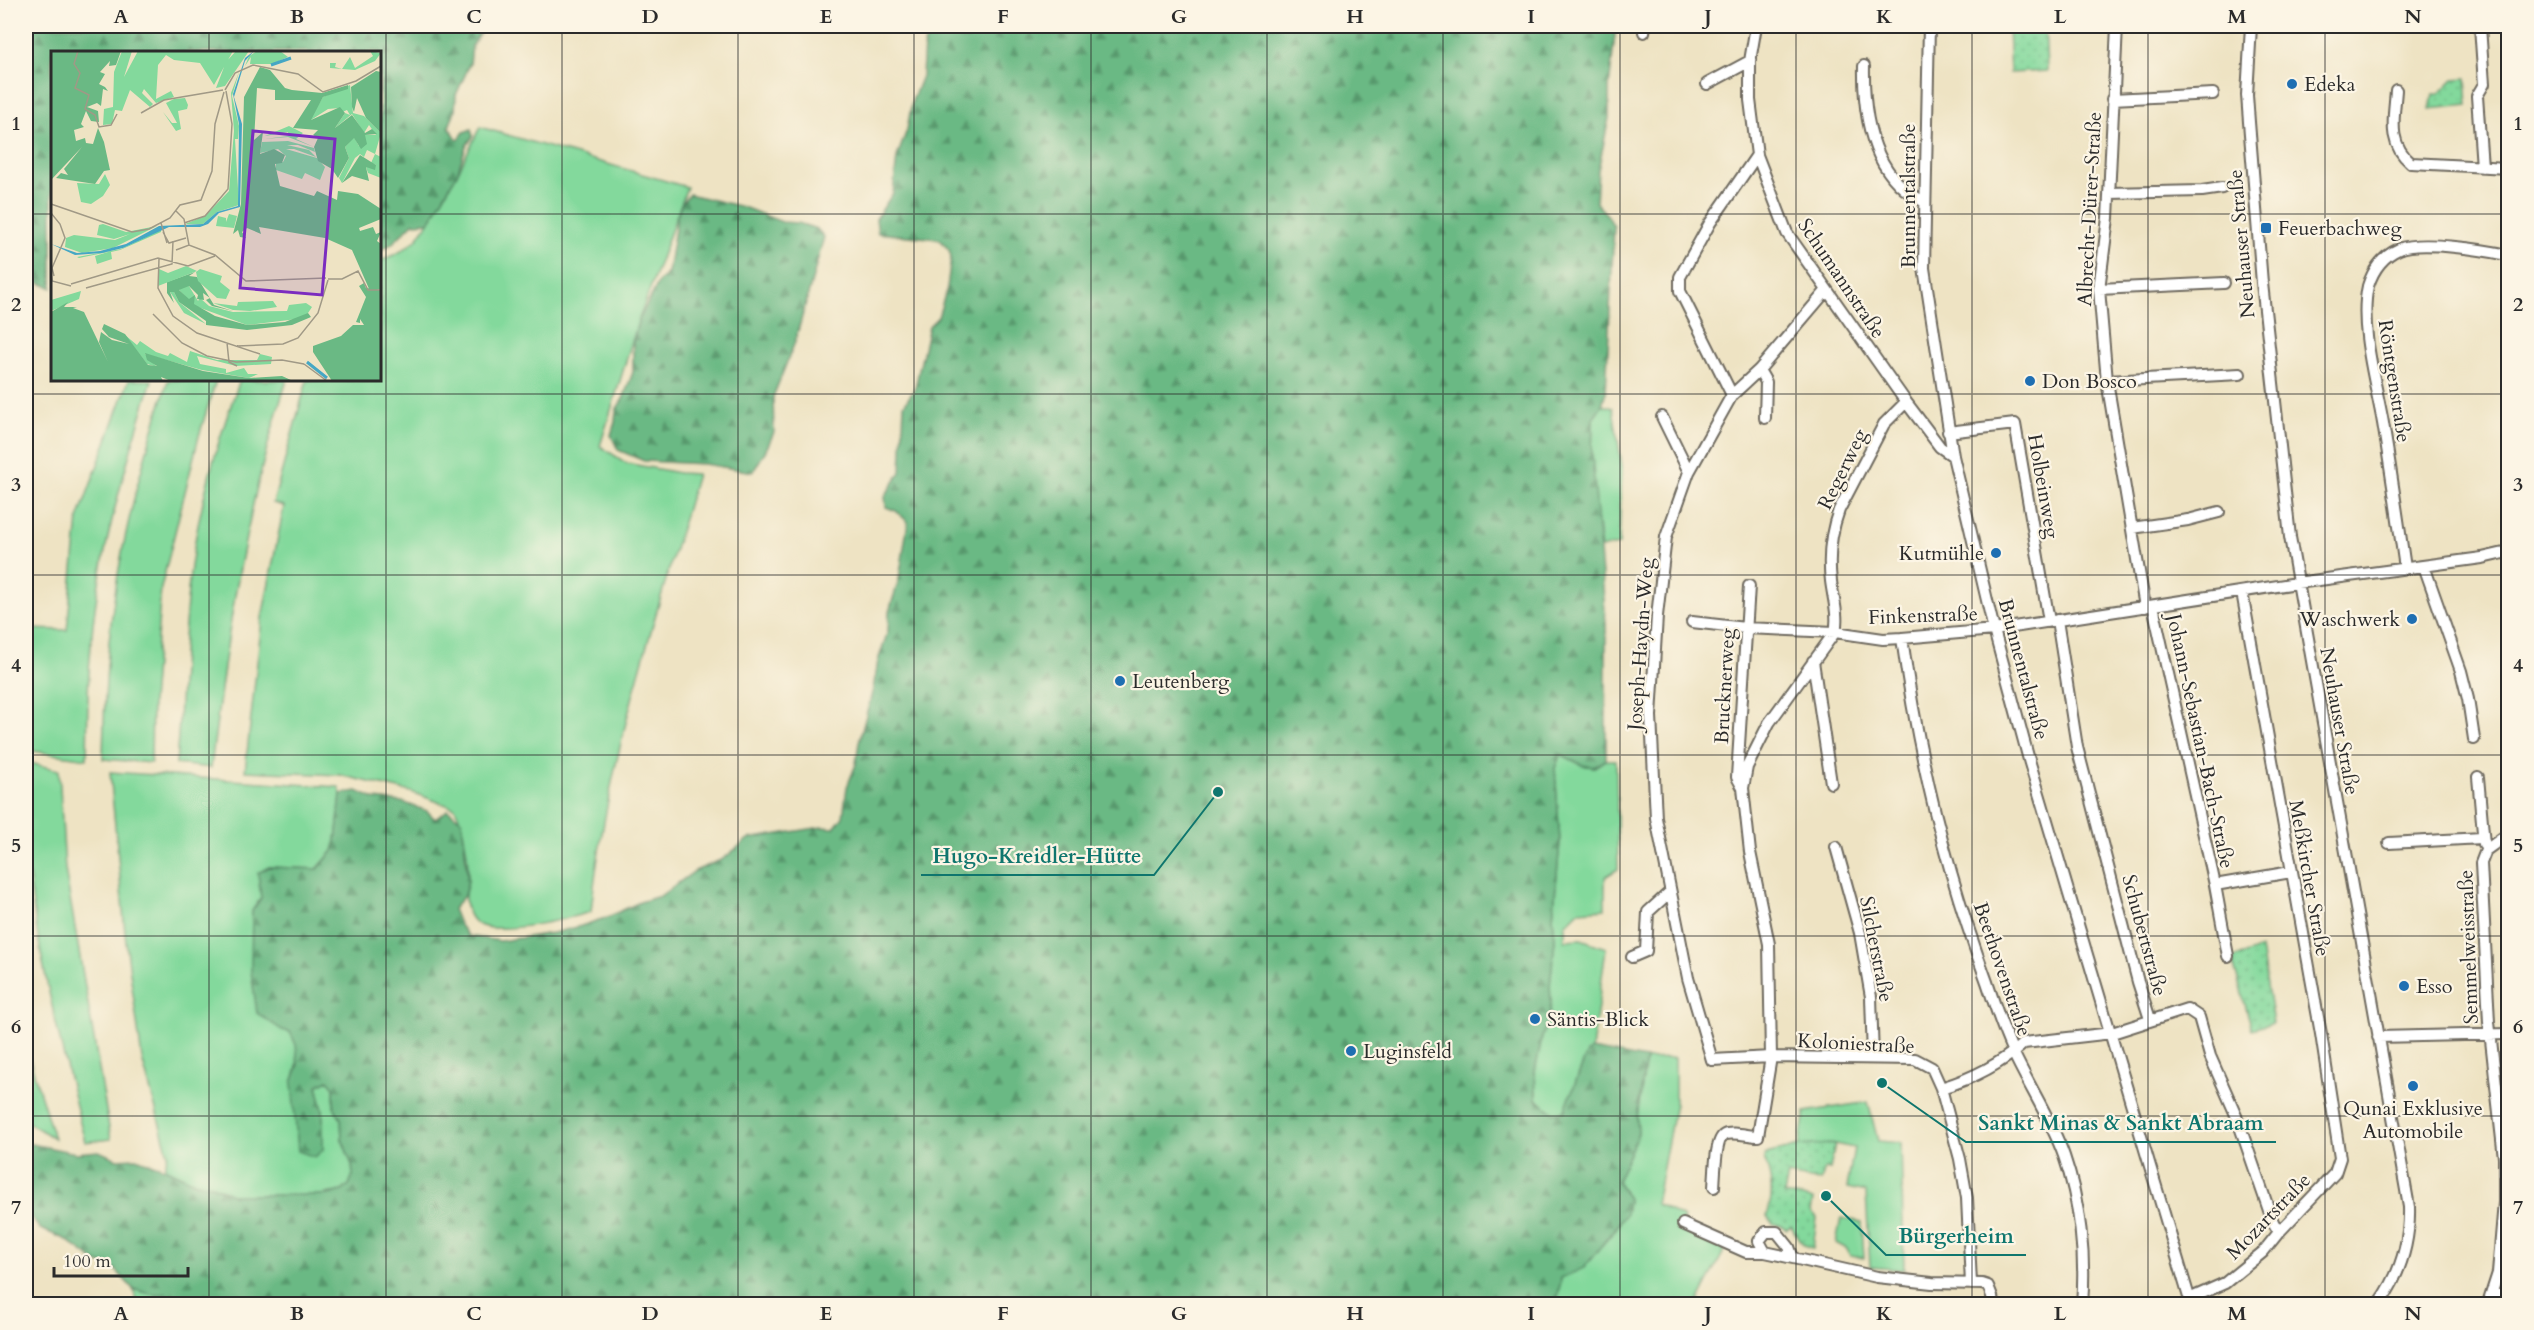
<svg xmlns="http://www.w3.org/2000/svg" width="2534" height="1330" viewBox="0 0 2534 1330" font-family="Cardo,serif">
<defs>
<pattern id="forest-firs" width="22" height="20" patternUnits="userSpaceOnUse" patternTransform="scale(1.5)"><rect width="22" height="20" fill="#6ab984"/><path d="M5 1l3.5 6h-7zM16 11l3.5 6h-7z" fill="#57976c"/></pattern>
<pattern id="park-dots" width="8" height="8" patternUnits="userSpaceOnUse" patternTransform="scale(1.5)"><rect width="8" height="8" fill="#83d99c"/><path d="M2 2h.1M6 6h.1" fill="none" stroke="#71ba87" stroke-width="1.8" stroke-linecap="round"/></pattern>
</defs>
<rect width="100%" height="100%" fill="#fcf5e5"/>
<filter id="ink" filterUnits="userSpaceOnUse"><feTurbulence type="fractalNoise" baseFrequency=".0167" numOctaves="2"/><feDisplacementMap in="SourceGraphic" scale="12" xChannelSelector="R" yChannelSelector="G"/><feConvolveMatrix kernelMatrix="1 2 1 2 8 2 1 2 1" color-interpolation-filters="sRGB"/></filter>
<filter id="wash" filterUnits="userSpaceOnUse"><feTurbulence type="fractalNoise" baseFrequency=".008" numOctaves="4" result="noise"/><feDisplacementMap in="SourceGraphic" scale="24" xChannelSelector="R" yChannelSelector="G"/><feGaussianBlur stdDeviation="1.35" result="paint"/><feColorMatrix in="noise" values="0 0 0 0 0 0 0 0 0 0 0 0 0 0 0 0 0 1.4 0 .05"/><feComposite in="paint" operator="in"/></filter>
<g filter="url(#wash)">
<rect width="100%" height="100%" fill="#eee3c3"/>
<!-- green -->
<path fill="#83d99c" stroke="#578264" stroke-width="1.5" d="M480,127l207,60 -49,135 -38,124 26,17 53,10 18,1c-41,144 -91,288 -106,438 -25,7 -88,23 -112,13 -9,-4 -14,-18 -14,-27 -1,-7 3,-12 3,-18 1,-21 -4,-54 -13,-72l-44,-16 -71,-17 -95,-4 17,-153 22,-112 -11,-3 34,-123h73v-119l18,-8 18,-13 13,-18 28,-48z
M129,380h23c-28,90 -56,182 -62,278 -3,33 -2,67 -3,101l-61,-9v-162v41l41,1 11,-111z
M168,380h48l-17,56 -38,152 -9,114 -1,61 -48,-4c1,-51 3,-101 10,-152 10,-77 32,-153 55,-227z
M240,380h47c-42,129 -60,253 -76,388l-35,-4c5,-61 6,-121 13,-182 8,-68 27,-138 51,-202z
M1602,405l11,3 9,58 -3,79 -18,3 -8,-65 -1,-29 1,-36z
M1560,754l22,11 12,2 12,-7h10l2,109 -13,8v32l-26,2 -14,14v15l16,-1 25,9 -14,101 -5,4 -23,59h-11l-17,-13 -1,-28 7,-34 7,-18 2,-17 -1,-17 5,-45 -2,-22 7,-76 -5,-74z
M26,762l33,8 6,99 46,270 -26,3c-24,-97 -51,-197 -59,-297 -3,-28 -1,-56 0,-83z
M110,772l229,15 2,7 -5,47 -3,10 -16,18 -48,-2 -11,6 3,25 -9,13 5,102c9,6 26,12 34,20 12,13 6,36 1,50l31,28 -6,-26 11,-5 6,7v20l7,12 1,20 10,26 1,10 -4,10 -7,6 -27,5 -82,-1 -21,-10 -16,-2 -32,-15 4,-14 -26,-95 -16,-116z
M26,1048l28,90 -27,-16 -1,-4z
M1675,1058v46l-19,100 28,14 -4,9 46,20 -28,55 -9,2h-128l-4,-3 4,-23c21,-10 67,-53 67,-77 0,-6 -7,-14 -11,-20l21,-48 -1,-16 9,-58z
M1868,1102l10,39 23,2 3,127 -34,-3 -4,-75 -19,-4 7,-40 -19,-4 -36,2 6,-34z
M1841,1218l21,4 2,36 -14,-2 -3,-7 -11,-6z
M133,1289l21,6 12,-1 6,5 -4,5h-31z"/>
<!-- forest -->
<path fill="url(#forest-firs)" stroke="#4a7258" stroke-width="1.5" d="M26,26h458l-12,20 -2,18 -14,31 -1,15 -6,17 9,13 6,-8 7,-3 2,7 -7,10 -9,28 -28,48 -16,1 -21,21 -12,6v-198h-328v236l-17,-7 -9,2z
M933,26h683l-7,62v30l-11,52 -2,33 12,13 6,11 -8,165 -4,13 -9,13 -1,36 14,169v137l-12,7 -12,-2 -21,-11 -6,14 5,74 -7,76 2,22 -5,45 1,17 -2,17 -7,18 -7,34 1,28 17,13h11l23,-59 5,-4 54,10 -9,58 1,16 -21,48 11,18 -2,15 -42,54 -23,10 -4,23 4,3h-1393l4,-5 -6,-5 -12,1 -21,-6 -18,-20 -19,-7 -31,-23 -25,-10 -14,-18v-68l50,10 23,-2 18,8 19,-1 28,10 32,15 16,2 21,10h95l14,-4 7,-6 4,-10 -1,-10 -10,-26 -1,-20 -7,-12v-20l-6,-7 -11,6 6,25v39l-8,7 -17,-6 -6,-68 6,-17 -2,-21 -6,-13 -8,-2 -25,-17 -6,-42 1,-60 9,-13 -3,-25 11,-6 49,2 15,-18 3,-10 5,-47 16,-3 17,8 28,3 25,9 8,8 13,-9 14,11 6,59 -4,16 -11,13 6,15 9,12 32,5 53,-8 28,-7 27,-9 32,-15 20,-6 35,-25 28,-12 25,-20 74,-12 12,1 9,-11 4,-30 9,-23 3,-22 14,-53 5,-28 10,-30 1,-19 10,-33 9,-57 -12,-11 -10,-4 -1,-11 16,-24 3,-67 11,-17 14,-62 9,-9 9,-29 4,-31 -2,-7 -10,-11 -61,-6 -2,-14 17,-26 4,-36 10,-27 5,-29 10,-25 2,-32z
M689,194l54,13 39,15 16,1 19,6 7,8 -29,105 -22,55 1,35 -8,18 -13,22 -49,-8 -60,-3 -26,-11 -7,-15 4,-13 1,-12 7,-11 10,-27v-30l5,-20 21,-41 9,-8 9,-57 4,-12z"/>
<!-- park -->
<path fill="url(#park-dots)" stroke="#578264" stroke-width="1.5" d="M2008,26h37l2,45 -37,2z
M2466,78l2,27 -38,4 3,-14 6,-1 15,-15z
M2261,948l12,75 -21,6 -20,-70z
M1835,1144l-5,25 -5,-1 -4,13 -33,-6 -4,19 29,5 -2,13 6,6 -4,30c-12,-1 -16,-13 -22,-22l-5,3 -5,-4 -8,-1 -6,-8c7,-22 5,-37 -3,-58l2,-4 33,-8z"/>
</g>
<g filter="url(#ink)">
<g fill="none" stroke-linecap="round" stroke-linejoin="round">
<!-- minor casing -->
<g stroke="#6f6b60" stroke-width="14">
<path id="minor" d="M1756,26l-6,35v39l7,55 30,78 119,169 34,45 13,9
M1929,26l-5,242 29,188 41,174 35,130 162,544
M2117,26l-9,192 -9,71 8,92 38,226
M2251,26l-4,69 2,27 13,161 28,254 119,670c1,35 -9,68 -30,97
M2480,26l4,58 -7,12 5,71
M1644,32l1,-6
M1864,66c-1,51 9,112 61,136
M1707,84l43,-23
M2396,90c-2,28 -9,53 15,73l97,5
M2112,99l101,-5
M2109,193l93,-2 20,-3
M2099,289l125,-6
M1827,290l-68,80 -27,25 -43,77 -23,65 -9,79 -6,100 5,102 32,160 24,82 59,-3 144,2 17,9 9,20 19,71 7,39 4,86
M1759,370l7,12 -1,36
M2107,381l133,-7
M1732,395l-52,-104v-14l30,-54 47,-68
M1662,417l27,55
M1948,432l67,-8 34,197
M2132,528l56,-8 31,-8
M2424,566l37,105 7,28 6,40
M2405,568c-7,-49 -14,-97 -22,-145 -7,-40 -24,-97 -15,-137 5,-16 15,-30 31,-37 21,-9 86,1 109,6
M2153,606l62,279 13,71
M2057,620l20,127 61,235 12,37
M1692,622l53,6 90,4 48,7 19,-1 92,-8 303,-47 185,-25 26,-6
M1902,638c16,117 44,233 85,344 8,24 16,49 27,72 16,34 38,67 50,102 16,46 22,100 18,148
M1813,661l18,122
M2478,777l6,67
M1743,788l-6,-11 12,-191
M2389,843l93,-5
M1836,847l24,86 11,64 2,61
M2215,885l76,-13
M1632,957l14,-6 2,-39 22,-20
M2378,1037l130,-3
M1941,1088c30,-9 60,-24 83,-45l88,-10 75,-24 12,8 11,39 26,59 37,107 6,10
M1714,1187c1,-11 1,-47 10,-52 7,-4 25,1 34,1l13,-79 -2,-113 -19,-92 -7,-64 4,-21 22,-44 66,-91c4,-16 -2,-34 -4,-51 -3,-24 0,-49 8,-71l45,-86 22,-22
M1683,1224l63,28h19l28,6 84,19 55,6 50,1 6,2 4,10 1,8
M1765,1252l-6,-11 7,-9h11l12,15 4,11
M2492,1294l16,2
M2189,1299l36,-16 38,-31 16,-20 56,-59 5,-15 -19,-124 -79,-442
M2488,1304l10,-31 6,-71v-44l-15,-136 -8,-159 5,-13 22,-16"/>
</g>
<!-- minor -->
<use href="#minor" stroke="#fff" stroke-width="10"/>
</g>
</g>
<!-- grid -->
<path fill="none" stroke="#2b2b2b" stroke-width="1.5" stroke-opacity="0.55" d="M209,26v26M386,26v1278M562,26v1278M738,26v1278M914,26v1278M1091,26v1278M1267,26v1278M1443,26v1278M1620,26v1278M1796,26v1278M1972,26v1278M2148,26v1278M2325,26v1278M26,214h26M380,214h2128M209,380v924M26,394h2482M26,575h2482M26,755h2482M26,936h2482M26,1116h2482"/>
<!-- markers -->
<g fill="#1f6fb2" stroke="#fcf5e5" stroke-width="2">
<circle cx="2292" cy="84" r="6"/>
<rect x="2260" y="222" width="12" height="12" rx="3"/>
<circle cx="2030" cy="381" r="6"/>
<circle cx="1996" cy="553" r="6"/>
<circle cx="2412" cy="619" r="6"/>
<circle cx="1120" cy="681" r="6"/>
<circle cx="2404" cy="986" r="6"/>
<circle cx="1535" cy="1019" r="6"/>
<circle cx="1351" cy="1051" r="6"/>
<circle cx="2413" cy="1086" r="6"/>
</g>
<g text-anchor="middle" stroke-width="4.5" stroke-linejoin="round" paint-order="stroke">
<!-- poi labels -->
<g font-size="20" fill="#2b2b2b" stroke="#fcf5e5" text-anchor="start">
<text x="2304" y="91">Edeka</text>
<text x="2278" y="235">Feuerbachweg</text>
<text x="2042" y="388">Don Bosco</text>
<text x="1984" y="560" text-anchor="end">Kutmühle</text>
<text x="2400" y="626" text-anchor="end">Waschwerk</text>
<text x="1132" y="688">Leutenberg</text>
<text x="2416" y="993">Esso</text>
<text x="1547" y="1026">Säntis-Blick</text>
<text x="1363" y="1058">Luginsfeld</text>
<text x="2413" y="1115" text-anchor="middle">Qunai Exklusive<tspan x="2413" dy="23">Automobile</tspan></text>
</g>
<!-- street labels -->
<g font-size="20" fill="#2b2b2b" stroke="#fcf5e5">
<text transform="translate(1908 196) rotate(-90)" y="7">Brunnentalstraße</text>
<text transform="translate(2089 209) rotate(-87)" y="7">Albrecht-Dürer-Straße</text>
<text transform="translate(2241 244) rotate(-95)" y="7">Neuhauser Straße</text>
<text transform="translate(1842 278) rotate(56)" y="7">Schumannstraße</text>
<text transform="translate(2395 381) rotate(81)" y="7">Röntgenstraße</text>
<text transform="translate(1842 469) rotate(-64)" y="7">Regerweg</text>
<text transform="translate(2044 486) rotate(80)" y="7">Holbeinweg</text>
<text transform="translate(1923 615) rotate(-2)" y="7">Finkenstraße</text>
<text transform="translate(1640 644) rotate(-86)" y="7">Joseph-Haydn-Weg</text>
<text transform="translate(2024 669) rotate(75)" y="7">Brunnentalstraße</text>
<text transform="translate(1724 686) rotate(-87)" y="7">Brucknerweg</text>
<text transform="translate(2340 721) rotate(80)" y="7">Neuhauser Straße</text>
<text transform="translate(2201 741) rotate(78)" y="7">Johann-Sebastian-Bach-Straße</text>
<text transform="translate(2310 878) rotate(80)" y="7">Meßkircher Straße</text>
<text transform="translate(2145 935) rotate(75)" y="7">Schubertstraße</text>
<text transform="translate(2468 947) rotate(-92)" y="7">Semmelweisstraße</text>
<text transform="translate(1877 949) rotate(79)" y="7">Silcherstraße</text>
<text transform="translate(2003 969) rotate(71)" y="7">Beethovenstraße</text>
<text transform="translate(1856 1043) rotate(3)" y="7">Koloniestraße</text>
<text transform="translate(2268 1216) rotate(-46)" y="7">Mozartstraße</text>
</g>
</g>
<!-- overview -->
<g transform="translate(51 51)">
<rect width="330" height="330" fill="#eee3c3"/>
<path d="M71,0h10l-8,26 14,-26h95l-19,34 -14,-22 -26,-3 -8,-5 -8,10 -2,34 15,-8 3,6 -18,6 -12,-14 -2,4 11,11 -3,3 -20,-17 -8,21 -7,-1 -3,14 -9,1 1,-16 9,-2 1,-35zM185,0h13l-24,35 -9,2 10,-26zM206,0h23l8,6 -16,7h-22l1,-7 -6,9 4,-10zM319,0l11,2 -6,8 -20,9 -25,-2v-5h6l-1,4 7,2 8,-12 5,11 18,-12zM188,21l-7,24 7,30 -1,13h-3l4,66 -22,7 -14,12h-18l20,-8 24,-25 5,-60 -3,-38zM299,34l3,28 11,3 17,17 -6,21 6,3v21l-13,-5 -2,-6 10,-2 -5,-2 4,-9 -8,-4 -3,7 -4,-3 -5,4 -13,25 -3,-5 10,-20 -4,-11 9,-10 5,9 5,-11h12l-7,-10 -5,8 -12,-19 -17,14 10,-15 5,2 -3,-5 -7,3 -1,-5 -11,1 -17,11v-3l12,-20zM123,48l11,-1 3,7 -1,4 -9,2 3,18 -5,2 -13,-19 9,11h5l-11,-20zM238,75l14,7 -7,6 18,8 -26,-10 -24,2 25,-3 -1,-4 -23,4zM211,91l26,-1 26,7 1,4 -17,-7h-11l22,5 7,7 -22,-8h-8l31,9 8,9 -5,13 -15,-7 -3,6 -26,-9v-7l7,-1 3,-6 -8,-7 -18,4zM54,123l5,11 -7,11 -12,8 -10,-2 -4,-19 22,1zM178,163l8,2 -3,12 -18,-2 2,-10 8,2v4zM131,235h7l9,15 2,-3 9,8 24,6 54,-1 2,-6 17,-2 6,4 -6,9 -9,3 -50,6 -52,-19 -16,-16zM30,240l-2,8 -28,12v-11zM119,241h4l5,10 27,22 -22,-11zM222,250l4,6 -27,4 -17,-1 -20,-7 24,3 1,-4zM74,284l12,10 3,-4 16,11 12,4 2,-3 17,9 3,-11 27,9h40l3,-6 12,3 -1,7 -35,2 -39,-10 3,8 26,5v4l18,-5 4,6h10l-9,4 -47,-8 -57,-16 12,13 -10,-3z" fill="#83d99c"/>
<path d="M0,0h70l-5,14 -7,1 1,-5 -10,11 5,2 -6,10 6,3 3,4 -5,-2 -2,17 -4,-3 -10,4 11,4 1,11 -8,-1 -5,-10 -5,13 3,3 -10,3 2,11 9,-3 1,5 7,1 5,-16 6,14 6,28 -6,1 -9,13 -39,-6 5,-5 7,2 -4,-6 18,-22 -31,33zM209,16l10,3 15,18 7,2 30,3 26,-8v4l-25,8 -12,23 29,-13 5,6 -10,15 17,-13 13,18 7,-4 5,5 -12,1 2,9 -6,5 -7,-11 -9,9 4,11 -11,20 -6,-9 -14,-8 -4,-14 4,-9 -5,-3 5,-5 -25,-2 18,-28h-36v-10l-18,-2 -3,52 9,-8 -3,22 14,-5 11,6 -3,8 -7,1 5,22 34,10 3,-5 20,9 1,-9 20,3 23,15v10l-22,9 1,3 13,-4 3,7 5,-2 -4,9 4,3v45l-11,2 -18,-41 -27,-12 -66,-11 2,7 -14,-6 -5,4 4,6 -6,-1 -2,-7 -5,4 8,-30 3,-107zM325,20l5,1v61l-15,-15 -9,-20 -3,14 -2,-5 -1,-20zM309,104l16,10 -1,5 -9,-3 3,14 -17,-5 -10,7zM144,221l-6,4 8,1 17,28 19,6 -21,-5 -6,-6 4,-2 -7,-5 1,7 -7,-1 1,-4 -9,-9 -10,4 10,9 6,-4 -1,9 21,12 32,9 38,-3 23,-9 3,4 -19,8 -45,5 -41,-5v-4l-27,-19 -5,-10h-4l4,11 -7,-10v-11zM313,232l2,5 15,2v91h-49l-19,-29v-6l28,-10 12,-11h11l-4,-6v4l-4,-1 10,-25 -7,-11zM17,251l-4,5h13l-4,1 11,4 24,50 -9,-20 2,-10 11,8 17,4 -20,-7 -7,-8 2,-5 21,10 23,31 9,1 -10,-6 -2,-7 58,18 46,7 33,-2 11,5h-122l-10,-4 2,4h-112v-69z" fill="#6ab984"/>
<path d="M149,218l22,7 -2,6 10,8 -4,9 -9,-1 -19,-17 -2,-9z" fill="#83d99c"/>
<path d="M52,173l23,8 31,-6 -44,22 -31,5 -17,-6 1,-9 8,-3 41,5 15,-6 -16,5 -17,-4 2,-10zM110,179v2l-41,18 -9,2 1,7 -15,5 -2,-8 13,-4 -29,6 -2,-1 44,-8zM135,215l11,5 -39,15 1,-17 9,4z" fill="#83d99c"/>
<path d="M203,0l-9,10 -11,36 8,27 -2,83 -21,6 -11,11 -8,3h-31l-46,21 -21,5 -27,2 -24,-11 26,9 23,-2 26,-7 33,-18 44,-2 14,-12 21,-6 1,-82 -6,-30 12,-36z" fill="#45a7c4"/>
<path fill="none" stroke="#45a7c4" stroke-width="3" d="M220,14l20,-7M256,311l20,16"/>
<path fill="none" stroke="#a09986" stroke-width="1.5" d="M27,0l-4,13 6,9 -5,15 14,7 -4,14 10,6 4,12 12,-2 6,-11M174,39l10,-17 18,-8 45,9 25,18 33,-11 25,-15M90,62l23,-13 59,-10M0,153l81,28 17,-3 21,-11 10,-13 21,-5 11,-29 3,-47 9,-32M125,160l8,8 5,26M0,162l9,11 5,14 -13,30 2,8M110,172l6,20M133,172l21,-7 23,-27 4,-65 -6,-33M112,181l6,11 17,-5M125,199l13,-5 26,10 31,26 80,-3M108,208l-1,29 15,28 24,17 63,21M0,222l1,8 19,5M277,228h14l16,-8 10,19h13M20,233l87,-26 30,8 27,-10M35,237l86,-24 1,-23M102,263l29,29 25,13 29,6 46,-2 22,4M176,292l2,19 8,4M186,295l46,-2 15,-6 20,-25 10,-33M253,313l23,17"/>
<path fill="#7b2cbf" fill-opacity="0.15" stroke="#7b2cbf" stroke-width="3" d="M202,80l82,8 -13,156 -82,-7z"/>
<rect width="330" height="330" fill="none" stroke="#2b2b2b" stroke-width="3"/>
</g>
<!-- callouts -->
<path fill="none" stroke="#0f766e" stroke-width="2" d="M1218 792L1154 875H921M1882 1083L1966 1142H2276M1826 1196L1886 1255H2026"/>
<g fill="#0f766e" stroke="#fcf5e5" stroke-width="2">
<circle cx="1218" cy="792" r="6"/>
<circle cx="1882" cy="1083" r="6"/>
<circle cx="1826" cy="1196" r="6"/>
</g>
<g font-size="21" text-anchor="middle" font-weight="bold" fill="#0f766e" stroke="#fcf5e5" stroke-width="4.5" stroke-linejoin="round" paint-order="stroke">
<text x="1037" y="863">Hugo-Kreidler-Hütte</text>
<text x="2121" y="1130">Sankt Minas &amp; Sankt Abraam</text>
<text x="1956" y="1243">Bürgerheim</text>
</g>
<!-- margin -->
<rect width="2534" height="1330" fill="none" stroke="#fcf5e5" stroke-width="66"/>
<!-- scale -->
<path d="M54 1267v9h134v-9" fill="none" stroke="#2b2b2b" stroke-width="3"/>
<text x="63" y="1267" font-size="18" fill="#2b2b2b" stroke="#fcf5e5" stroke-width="4.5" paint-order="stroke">100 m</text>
<rect x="33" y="33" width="2468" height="1264" fill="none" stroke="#2b2b2b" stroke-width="2"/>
<g font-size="20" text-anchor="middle" font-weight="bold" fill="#2b2b2b">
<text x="121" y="23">A</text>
<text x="297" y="23">B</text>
<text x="474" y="23">C</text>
<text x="650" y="23">D</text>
<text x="826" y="23">E</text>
<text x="1003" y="23">F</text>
<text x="1179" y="23">G</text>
<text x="1355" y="23">H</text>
<text x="1531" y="23">I</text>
<text x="1708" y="23">J</text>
<text x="1884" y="23">K</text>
<text x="2060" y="23">L</text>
<text x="2237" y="23">M</text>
<text x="2413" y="23">N</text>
<text x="16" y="130">1</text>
<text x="2518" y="130">1</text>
<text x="16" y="311">2</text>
<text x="2518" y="311">2</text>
<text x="16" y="491">3</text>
<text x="2518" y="491">3</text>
<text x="16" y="672">4</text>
<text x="2518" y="672">4</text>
<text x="16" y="852">5</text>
<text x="2518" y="852">5</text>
<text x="16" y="1033">6</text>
<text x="2518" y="1033">6</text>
<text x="16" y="1214">7</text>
<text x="2518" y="1214">7</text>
<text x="121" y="1320">A</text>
<text x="297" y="1320">B</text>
<text x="474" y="1320">C</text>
<text x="650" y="1320">D</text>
<text x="826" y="1320">E</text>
<text x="1003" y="1320">F</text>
<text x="1179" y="1320">G</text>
<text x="1355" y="1320">H</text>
<text x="1531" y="1320">I</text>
<text x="1708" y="1320">J</text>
<text x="1884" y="1320">K</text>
<text x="2060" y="1320">L</text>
<text x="2237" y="1320">M</text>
<text x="2413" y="1320">N</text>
</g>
</svg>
